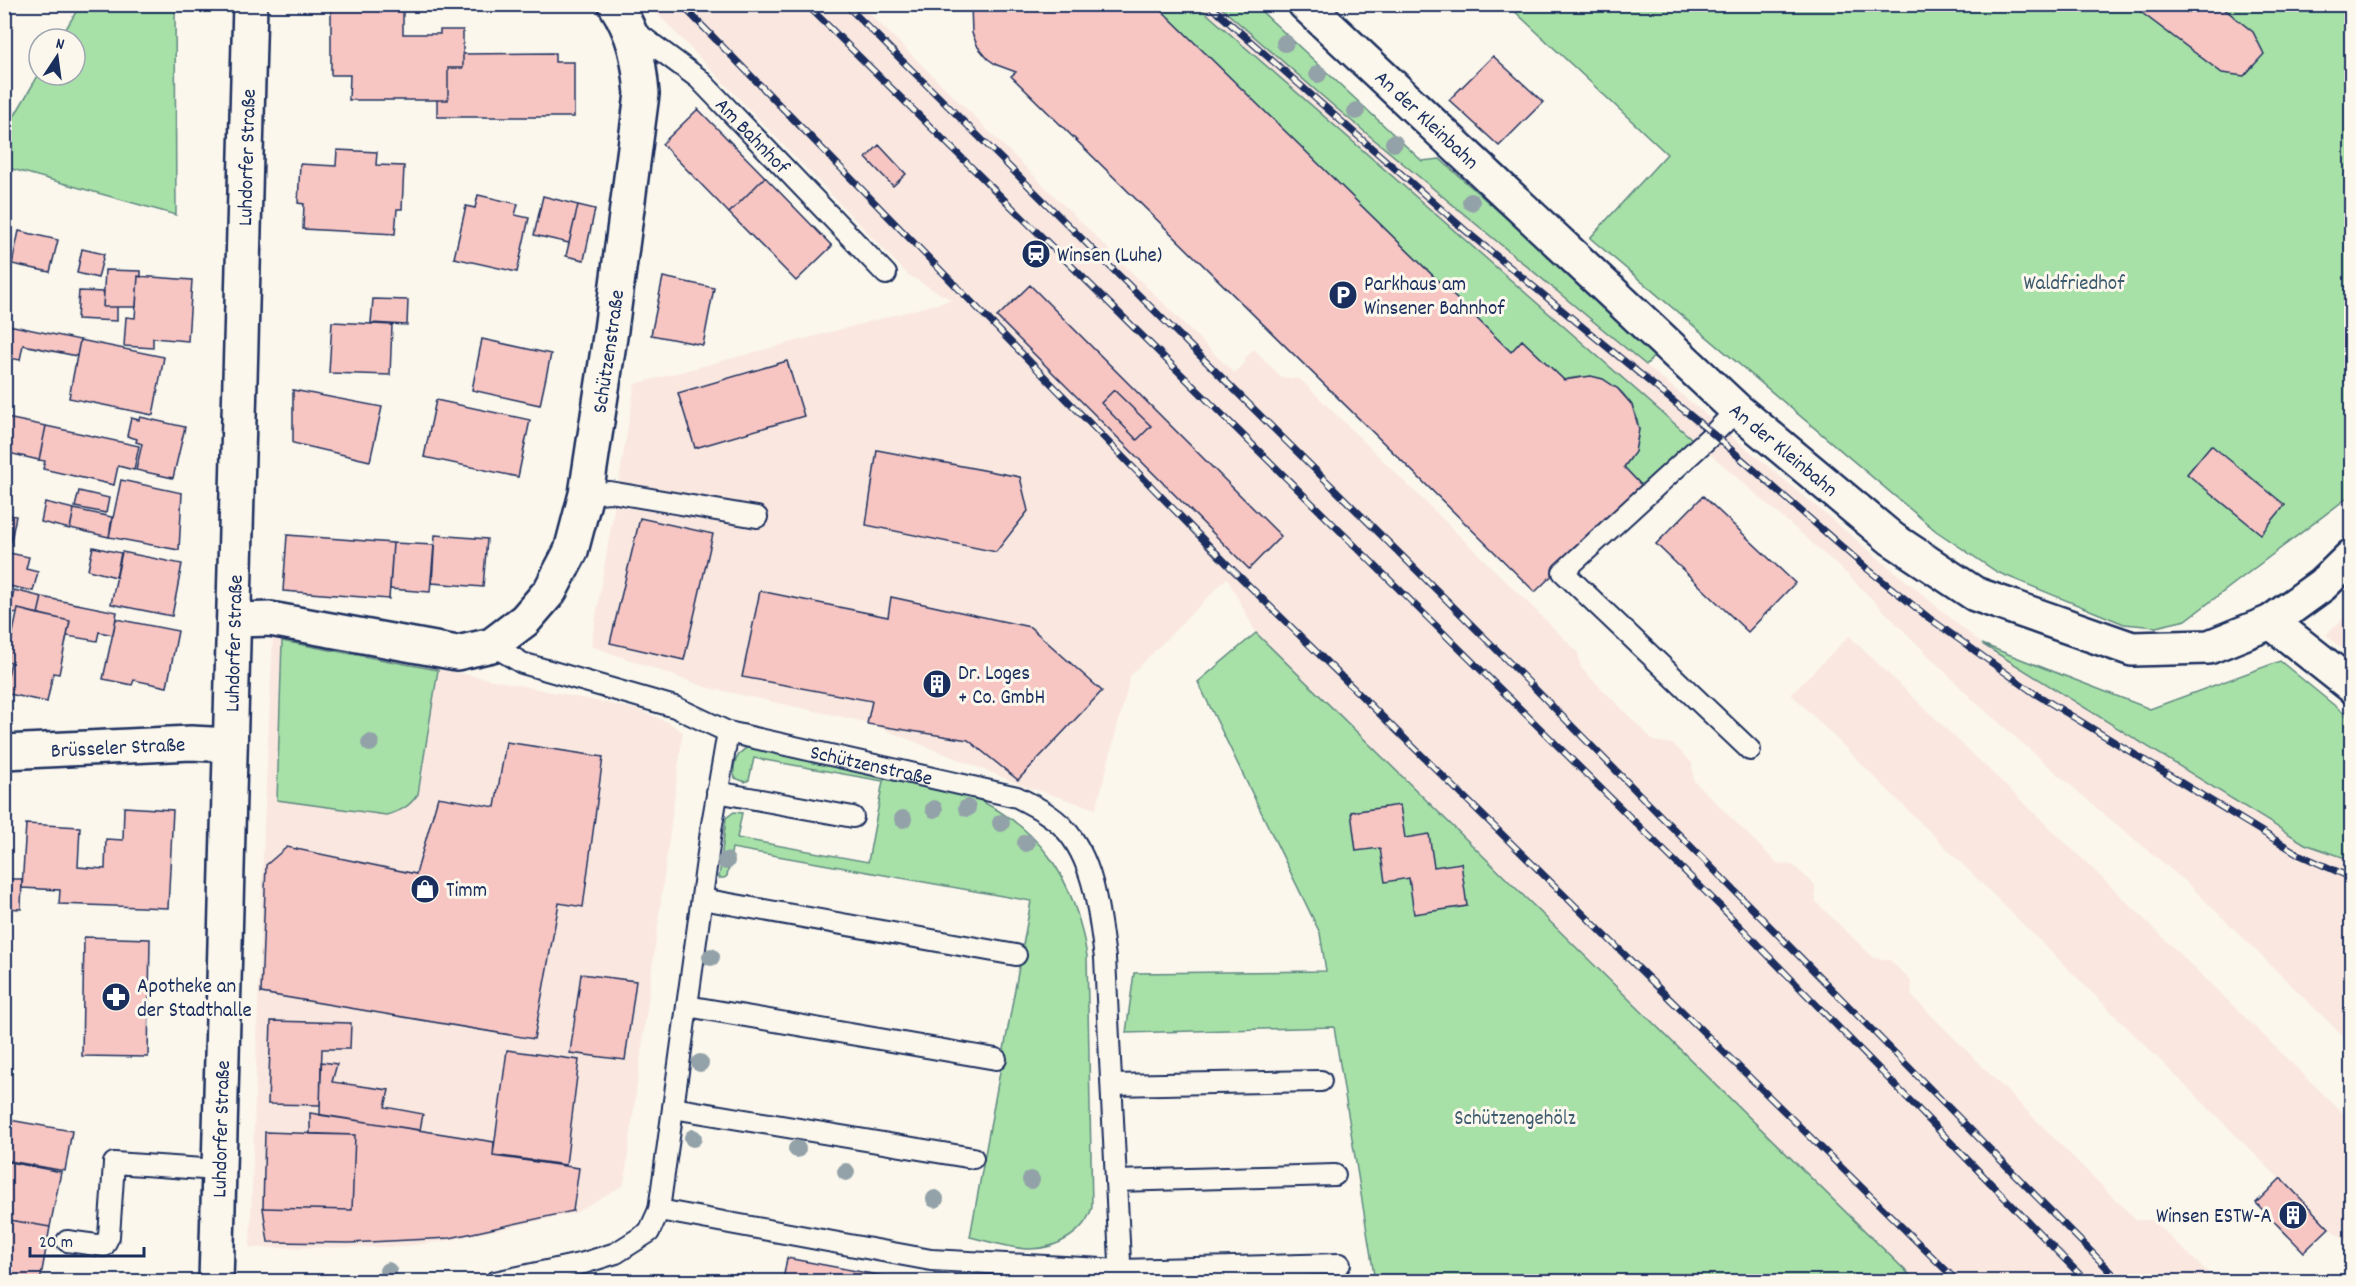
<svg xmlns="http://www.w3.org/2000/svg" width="2356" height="1286" viewBox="0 0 2356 1286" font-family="Dekko,sans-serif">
<rect width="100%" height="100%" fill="#fbf7ec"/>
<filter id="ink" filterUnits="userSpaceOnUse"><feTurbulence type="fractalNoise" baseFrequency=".0167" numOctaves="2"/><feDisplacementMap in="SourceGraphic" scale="12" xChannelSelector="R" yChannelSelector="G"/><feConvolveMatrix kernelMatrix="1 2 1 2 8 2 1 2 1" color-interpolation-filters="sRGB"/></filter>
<g filter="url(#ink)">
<!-- built -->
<path fill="#fae8e0" d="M649,5h212l373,368 12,-11 -2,-3 10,-10 27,28 19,2 278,273 3,16 73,73 19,3 19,19 2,18 83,82 16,2 22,20 1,17 58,56 16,2 21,21 1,15 224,224h16l65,61h-301l-660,-648 -29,-55 -96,97 -35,134 -72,-23 -159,-64 -160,-35 -114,-41 44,-262 316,-84 -43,-25z
M1197,5h28l421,360 336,279 323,200 46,16v184l-166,-163 -86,-71 -124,-108 -129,-129z
M2351,611v45l-25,-21z
M273,635l363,74 32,13 15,10 -59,453 -49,28 -129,28 -48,6 -148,1 14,-423z
M1849,636l243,232 259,253v124l-22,-17 -538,-534z"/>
<!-- green -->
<path fill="#a7e1a7" stroke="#618882" stroke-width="1.5" d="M80,5h95l1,210 -171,-48v-35l34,-58 36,1v-36h-15z
M1155,5h42l503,441 -57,41 -19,-20c38,-44 -5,-104 -60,-87l-42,-40 -11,12z
M1218,5h40l1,4 163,152 18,-2 217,194 -11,12 -310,-257z
M1508,5h843v490l-165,125 -30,7 -32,-3 -127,-52 -61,-41 -346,-293 77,-84z
M1256,633l660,648h-541l-41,-254 -208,6 8,-60 192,-2 -6,-38 -122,-251z
M282,641l156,29 -20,124c-9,13 -17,17 -32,21l-109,-15z
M1982,644l168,65 130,-48 71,58v141l-46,-16z
M748,747h9l207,46c76,32 110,83 123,163l5,251c-7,26 -36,42 -62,42 -18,0 -43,-8 -60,-12l61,-336 -299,-53 -5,28 -3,2h-5l7,-60 8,-6 8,1 -5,25 131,24 15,-81 -129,-23 -5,22 -4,2 -10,-4c-4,-13 2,-25 13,-31z"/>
<!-- building -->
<path fill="#f7c6c3" stroke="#1b2f5e" stroke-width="1.5" d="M331,4h72v30h37v-4h23v38h-15v32h-99l1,-25h-19z
M971,4h184l356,348 11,-12 42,40 27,-4 12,3 15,10 14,16 7,24 -4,23 -11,15 19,20 -108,105 -524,-516 5,-4 -19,-7 -9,-6 -10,-12 -6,-14z
M1389,4h16l-8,8z
M2130,4h88l35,28 11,22 -20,22 -22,-3z
M555,53v9h19v55h-137v-17h11v-32h15v-14z
M1493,56l50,46 -44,44 -50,-46z
M698,109l67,68 -36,36 -67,-69z
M879,145l27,29 -13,12 -27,-28z
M337,150l40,2 -1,13 28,1 -2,43h-5l-2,25 -92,-5 1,-25 -6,-1 2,-39 36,2z
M765,177l67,69 -36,35 -67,-68z
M478,195l40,9 -3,11 14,3 -12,54 -63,-14 12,-52 9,2z
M543,196l35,9 -9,38 -35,-8z
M578,205l17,4 -11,51 -18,-4z
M19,231l39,9 -8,32 -38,-8z
M82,249l22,5 -6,24 -21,-5z
M105,270l36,1v6l-3,-1 -2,31h-33z
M138,276l54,4 -4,61 -35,-3v10l-29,-2 2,-29 9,1z
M663,277l51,11 -11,57 -52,-10z
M1030,285l251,251 -32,33 -252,-252z
M79,291l25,1 -1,15h14v14l-40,-2z
M373,299l35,1 -1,25 -36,-2z
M332,322l60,3 -2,50 -61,-2z
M4,324l76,16 -3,16 -54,-11 -3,15 -16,-3z
M482,339l69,15 -11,51 -68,-15z
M80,340l84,17 -11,58 -84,-17z
M787,361l17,55 -109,32 -17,-55z
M293,390l89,17 -12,54 -77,-18z
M1114,390l37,36 -14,14 -36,-37z
M436,400l94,20 -12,57 -94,-20z
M140,417l45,10 -12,51 -37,-8 6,-26 -6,-2 1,-3 -10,-3 4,-18 8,2z
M7,418l39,8 -7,34 -35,-8z
M46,426l93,20 -5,24 -16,-4 -4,19 -71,-16 2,-8 -6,-1z
M2211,445l74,60 -24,29 -74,-60z
M877,450l143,27 8,34 -32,41 -130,-27z
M121,480l61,13 -3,57 -70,-13z
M79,491l30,7 -3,15 -31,-6z
M1703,496l92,87 -47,49 -92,-88z
M45,502l29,7 -4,20 -29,-7z
M74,509l38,8 -3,20 -39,-9z
M4,514l12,2 -5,25 -7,-2z
M640,518l73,16 -29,126 -74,-17z
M287,535l106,8 -4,56 -106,-8z
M435,535l52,4 -4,48 -51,-4z
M393,543l41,2 -4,47 -40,-3z
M93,547l28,6 -5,24 -28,-7z
M122,552l60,12 -10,52 -61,-12z
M9,553l20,4 -3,12 12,3 -5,19 -29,-6v-11z
M14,590l28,7 -4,17 -20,-5 -1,5 -7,-2z
M760,591l128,26 3,-20 139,30 72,64 -84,89 -50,-40 -101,-16 5,-23 -130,-24z
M42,597l75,15 -4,23 -14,-3 -2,9 -30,-5 3,-15 -32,-7z
M18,609l52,12 -11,53 -6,-1 -6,29 -43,-9 7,-31 -4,-1z
M116,619l62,12 -11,56 -33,-7 -2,5 -29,-6z
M506,742l97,15 -20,150 -24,-4 -25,136 -273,-46 5,-128 21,-18 129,27 22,-77 57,10z
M1400,805l5,33 24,-4 5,33 27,-4 6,43 -53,8 -5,-36 -24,4 -5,-34 -24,3 -5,-39z
M124,807l49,3 -5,98 -109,-4 1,-14 -38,-2 4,-64 54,3 -2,40 27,2 1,-30 17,1z
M4,879h18l-1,30 -17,-1z
M84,937l66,2 -2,118 -66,-1z
M581,974l55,7 -11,79 -55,-7z
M271,1021l80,2 -1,26h-28l-2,56 -52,-1z
M507,1050l72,10 -13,105 -73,-10z
M321,1062l16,2 -5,18 57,8 -4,17 38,7 -3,16 -100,-15z
M310,1113l184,29 -1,14 86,12 -6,43 -123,27 -101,5 -81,-1 -5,-34 89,2 3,-75 -45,-1z
M4,1119l68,12 -7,40 -61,-11z
M265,1132l90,3 -3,75 -89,-2z
M4,1161l57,11 -11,55 -46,-8z
M2281,1178l48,50 -25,24 -48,-49z
M4,1219l46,8 -10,55h-36z
M787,1258l107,20 -1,4h-113l3,-2z"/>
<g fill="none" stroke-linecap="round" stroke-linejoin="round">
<!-- service casing -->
<g stroke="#1b2f5e" stroke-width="24">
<g id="service">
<path id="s1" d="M629,27l69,51 188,196"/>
<path d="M1737,410l-24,24 -150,138 187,178"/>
<path d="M586,494l24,-2 147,25"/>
<path id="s2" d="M492,645l30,18 153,44 53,25 289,65c17,9 34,17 47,31 31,33 35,87 41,130l16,324"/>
<path d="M717,792l136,25"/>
<path d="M702,899l314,56"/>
<path d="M687,1006l309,53"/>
<path d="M1112,1085l209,-4"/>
<path d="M673,1108l300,50"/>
<path d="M1116,1181l219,-6"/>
<path d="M659,1210l272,50 190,10 219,-6"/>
<path d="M67,1241l37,5 5,-10 5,-73 104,7"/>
<path d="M495,1282l89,-19 32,-10 33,-21 10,-22 53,-386 16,-92"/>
</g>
</g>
<!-- minor casing -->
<g stroke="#1b2f5e" stroke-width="38">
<g id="minor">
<path id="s3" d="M1305,4l432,406 155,129 83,55 157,55 77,-2 62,-25 51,-37 30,-29"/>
<path id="s4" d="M234,620l36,-1 187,34 35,-8 33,-25 25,-29 21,-40 15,-57 25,-164 31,-236c-3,-35 -7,-59 -27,-90"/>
<path d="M2271,622l81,64"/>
<path id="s5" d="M4,752l187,-9 39,2"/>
</g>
</g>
<!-- secondary casing -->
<g stroke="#1b2f5e" stroke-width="38">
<g id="secondary">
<path id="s6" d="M216,1282l34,-1278"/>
</g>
</g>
<!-- service -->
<use href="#service" stroke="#fbf7ec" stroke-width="20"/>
<!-- minor -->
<use href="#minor" stroke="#fbf7ec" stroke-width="33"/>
<!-- secondary -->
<use href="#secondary" stroke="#fbf7ec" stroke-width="33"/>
<!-- rail casing -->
<g stroke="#1b2f5e" stroke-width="7">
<path id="rail" d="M681,4l550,564 727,714
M806,4l914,902 367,376
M845,4l643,637 633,641
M1208,4l258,227 247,203 152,133 64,51 105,75 266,162 52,23"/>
</g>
<!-- rail -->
<use href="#rail" stroke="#fbf7ec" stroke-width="4.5" stroke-dasharray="14" stroke-linecap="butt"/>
</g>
<!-- trees -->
<g fill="#93a2a8">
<circle cx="1285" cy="43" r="9"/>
<circle cx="1318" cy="74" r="9"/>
<circle cx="1356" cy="111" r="9"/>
<circle cx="1394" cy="143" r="9"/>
<circle cx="1471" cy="202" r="9"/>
<circle cx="370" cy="743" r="9"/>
<circle cx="967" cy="808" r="9"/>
<circle cx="934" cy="809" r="9"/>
<circle cx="903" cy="819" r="9"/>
<circle cx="1001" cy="823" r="9"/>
<circle cx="1026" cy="843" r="9"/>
<circle cx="726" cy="861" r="9"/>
<circle cx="711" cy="957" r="9"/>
<circle cx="700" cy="1063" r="9"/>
<circle cx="693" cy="1138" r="9"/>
<circle cx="797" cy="1149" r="9"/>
<circle cx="846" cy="1172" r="9"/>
<circle cx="1031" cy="1180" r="9"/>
<circle cx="935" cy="1199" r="9"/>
<circle cx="388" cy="1271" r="9"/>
</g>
</g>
<!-- icons -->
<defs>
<g id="station-disc" transform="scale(1.5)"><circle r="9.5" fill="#1b2f5e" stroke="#fbf7ec"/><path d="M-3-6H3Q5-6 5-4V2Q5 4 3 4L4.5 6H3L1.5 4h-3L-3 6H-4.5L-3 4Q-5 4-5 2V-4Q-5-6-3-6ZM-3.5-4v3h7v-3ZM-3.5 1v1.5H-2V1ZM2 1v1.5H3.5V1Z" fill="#fff"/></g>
<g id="parking-disc" transform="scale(1.5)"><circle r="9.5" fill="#1b2f5e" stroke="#fbf7ec"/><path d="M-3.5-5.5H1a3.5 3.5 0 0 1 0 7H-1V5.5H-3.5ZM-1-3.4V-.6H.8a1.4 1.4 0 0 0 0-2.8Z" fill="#fff"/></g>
<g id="building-disc" transform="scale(1.5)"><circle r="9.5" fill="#1b2f5e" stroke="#fbf7ec"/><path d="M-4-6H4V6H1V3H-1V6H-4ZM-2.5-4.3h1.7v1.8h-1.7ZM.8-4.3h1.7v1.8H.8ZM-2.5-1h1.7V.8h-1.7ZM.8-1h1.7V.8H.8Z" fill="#fff"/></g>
<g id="shop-disc" transform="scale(1.5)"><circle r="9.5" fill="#1b2f5e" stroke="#fbf7ec"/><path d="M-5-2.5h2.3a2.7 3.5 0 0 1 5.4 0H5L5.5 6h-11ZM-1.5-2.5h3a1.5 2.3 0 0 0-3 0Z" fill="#fff"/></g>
<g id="pharmacy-disc" transform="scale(1.5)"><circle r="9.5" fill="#1b2f5e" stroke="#fbf7ec"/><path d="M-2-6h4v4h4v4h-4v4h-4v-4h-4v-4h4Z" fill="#fff"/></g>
</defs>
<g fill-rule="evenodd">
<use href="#station-disc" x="1036" y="254"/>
<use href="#parking-disc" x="1343" y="295"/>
<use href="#building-disc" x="937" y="684"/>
<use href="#shop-disc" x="425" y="889"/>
<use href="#pharmacy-disc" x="116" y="997"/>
<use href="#building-disc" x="2293" y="1215"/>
</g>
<g text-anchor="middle" stroke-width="6" stroke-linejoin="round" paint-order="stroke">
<!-- street labels -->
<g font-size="21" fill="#1b2f5e" stroke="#fbf7ec">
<text dy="7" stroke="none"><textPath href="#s3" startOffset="168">An der Kleinbahn</textPath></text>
<text dy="7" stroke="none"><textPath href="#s1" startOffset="165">Am Bahnhof</textPath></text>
<text dy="7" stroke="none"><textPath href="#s6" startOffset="1125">Luhdorfer Straße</textPath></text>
<text dy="7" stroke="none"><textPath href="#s4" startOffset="590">Schützenstraße</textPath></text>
<text dy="7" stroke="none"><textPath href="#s3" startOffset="654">An der Kleinbahn</textPath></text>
<text dy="7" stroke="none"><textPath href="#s6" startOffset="639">Luhdorfer Straße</textPath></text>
<text dy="7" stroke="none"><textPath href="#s5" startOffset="114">Brüsseler Straße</textPath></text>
<text dy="7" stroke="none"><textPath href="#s2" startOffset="400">Schützenstraße</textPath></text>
<text dy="7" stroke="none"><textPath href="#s6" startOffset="153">Luhdorfer Straße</textPath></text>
</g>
<!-- poi labels -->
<g font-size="21" fill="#1b2f5e" stroke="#fbf7ec" text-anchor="start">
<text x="1057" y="261">Winsen (Luhe)</text>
<text x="1364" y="290">Parkhaus am<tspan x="1364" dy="24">Winsener Bahnhof</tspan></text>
<text x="958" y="679">Dr. Loges<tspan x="958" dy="24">+ Co. GmbH</tspan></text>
<text x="446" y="896">Timm</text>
<text x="137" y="992">Apotheke an<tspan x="137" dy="24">der Stadthalle</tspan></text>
<text x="2272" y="1222" text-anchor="end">Winsen ESTW-A</text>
</g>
<!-- park labels -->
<g font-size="21" fill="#3e5c70" stroke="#fbf7ec">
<text x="2074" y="289">Waldfriedhof</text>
<text x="1515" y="1124">Schützengehölz</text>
</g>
</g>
<!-- margin -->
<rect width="2356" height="1286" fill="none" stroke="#fbf7ec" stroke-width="24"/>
<rect x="12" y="12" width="2332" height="1262" fill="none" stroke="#1b2f5e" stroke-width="2" filter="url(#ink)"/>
<!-- north arrow -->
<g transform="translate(57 57) rotate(13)"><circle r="28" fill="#fbf7ec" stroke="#a1a7b3" stroke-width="1.5"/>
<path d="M0-4.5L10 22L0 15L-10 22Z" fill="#1b2f5e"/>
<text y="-9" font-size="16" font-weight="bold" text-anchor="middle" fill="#1b2f5e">N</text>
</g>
<!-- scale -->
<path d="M30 1247v9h114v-9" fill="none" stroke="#1b2f5e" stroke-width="3"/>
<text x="39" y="1247" font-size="18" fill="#1b2f5e" stroke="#fbf7ec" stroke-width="4.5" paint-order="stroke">20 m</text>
</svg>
